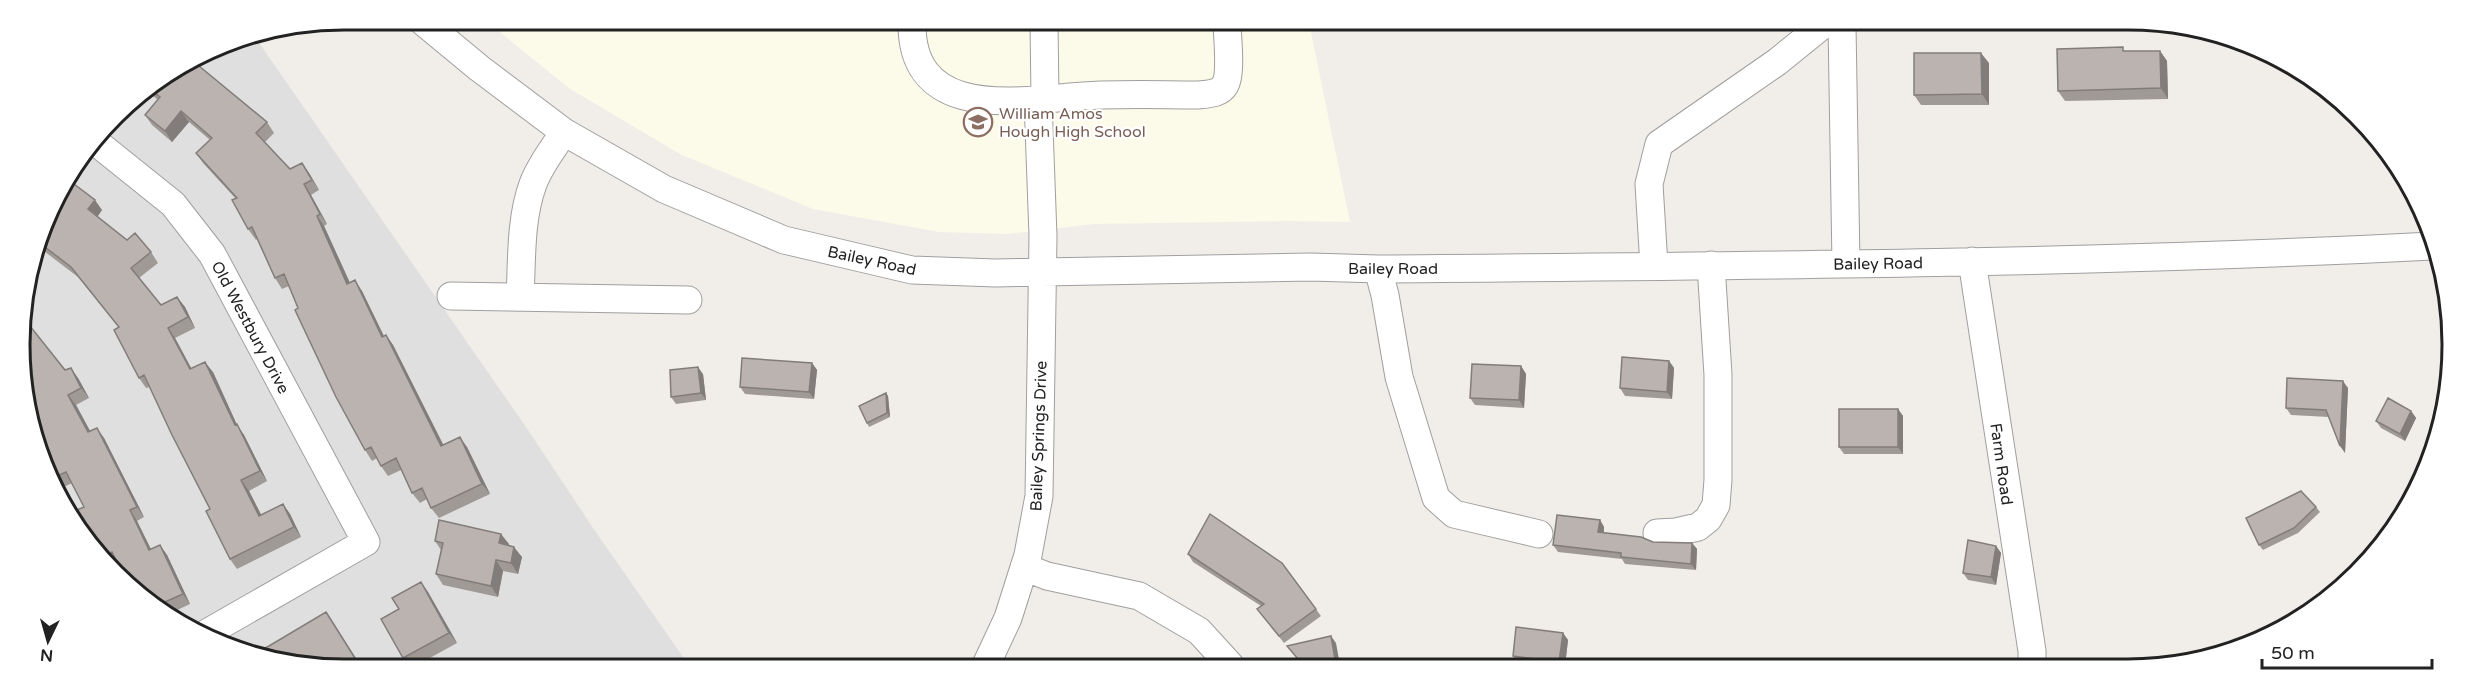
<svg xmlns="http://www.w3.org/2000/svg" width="2472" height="689" viewBox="0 0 2472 689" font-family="'Varela Round',sans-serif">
<rect width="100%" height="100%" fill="#f1eeea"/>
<!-- residential -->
<path fill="#e0dfdf" d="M255,37l273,393 65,98 95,136 -407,-1 -99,-37 -95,-83 -56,-114 -11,-106 33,-122 77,-101 90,-56z"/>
<!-- education -->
<path fill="#fcfae8" d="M485,20l824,3 41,199 -61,-1 -195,3 -87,10 -68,-2 -126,-23 -131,-54 -112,-66z"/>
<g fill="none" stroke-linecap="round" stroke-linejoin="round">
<!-- minor casing -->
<g stroke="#9f9f9f" stroke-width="29">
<path id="minor" d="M421,20l58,48 85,64 100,57 120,51 128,30 84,3 315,-6 67,2c351,-3 703,-5 1054,-23
M912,21c-2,94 92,82 158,76 42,-4 86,-2 128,-2 9,-1 22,-1 27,-10 7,-12 2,-48 2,-63
M1044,22l1,78
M1842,25l4,239
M97,143l76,61 39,50 154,288 -161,92
M1972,261l60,390v16
M1654,266l-5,-82 10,-40 118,-82 47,-38
M1378,269l7,26 14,82 37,121 18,16 85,20
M451,296l237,4
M520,297c2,-36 0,-78 13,-113 7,-19 20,-35 31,-52
M1657,533l19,-1 22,-5 10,-8 8,-14 2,-25v-105l-7,-110
M1024,567l23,9 92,20 60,35 31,34
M986,665l22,-47 20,-63 11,-59 4,-260 -5,-136"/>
</g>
<!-- minor -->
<use href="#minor" stroke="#fff" stroke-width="27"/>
</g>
<!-- wall -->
<path fill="#a09a97" d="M2126,51h34l7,10 1,38 -103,2 -7,-10z
M193,61l74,61 7,11 -9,9 25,27 19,4 10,17 -8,5 16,29 -3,2 26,57 12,8 22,45 2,-1 7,10 50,100 24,2 23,47 -51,24 -8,-10 -4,-9 -7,4 -8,-10 -11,-23 -13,6 -7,-10 -4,-8 -5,3 -7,-11 -76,-164 -7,3 -7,-11 -18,-39 -1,1 -8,-11 -12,-30 -33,-36 -7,-10 14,-13 -21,-18 -17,20 -20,-17 -7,-10 13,-15 -12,-10z
M1989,63v42h-68l-7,-10z
M53,201l49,9 -5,7 30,23 24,12 7,11 -19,15 22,27 16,-8 8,10 10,21 -20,10 16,30 22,4 24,53 7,10 23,46 -18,10 12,24 22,-11 7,10 11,23 -64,32 -7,-10 -20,-50 -60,-122 -4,1 -7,-10 -20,-50 -41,-51 -38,-29z
M1669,361l5,7 -2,31 -47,-3 -5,-8z
M812,363l5,7 -3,29 -69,-5 -5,-7z
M1521,366l5,8 -2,34 -49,-3 -5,-7z
M65,370l13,8 11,20 -13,7 14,26 14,7 40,79 -7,4 14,28 9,-4 7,10 23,49 -21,10 -47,-41 -5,-10 -4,2 -26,-22 -3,-36 -12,-24 -12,6 -29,-60z
M703,374l3,26 -30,4 -5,-7z
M2348,388l-3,65 -16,-36 -38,-2 -5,-7z
M886,393l2,3 2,21 -21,10 -2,-4z
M1898,409l5,7v38h-59l-5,-7z
M2411,411l5,7 -11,23 -24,-13 -5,-7z
M2316,507l4,5 -22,21 -35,17 -4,-5z
M1600,520l4,7v6l49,9 39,1 5,6 -1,21 -71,-6 -3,-5 -64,-7 -5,-7z
M435,541l74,3 -1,1 14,12 -4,17 -15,-3 -5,26 -55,-12 -7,-11 5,-24z
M1996,546l5,7 -5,32 -28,-5 -5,-7z
M1188,554l94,9 39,53 -37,27 -27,-34 4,-3 -68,-44z
M421,582l7,10 29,51 -38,21h-13l-3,-6 -4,-49z
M1563,633l5,7 -3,26h-25l-22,-3 -5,-7z"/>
<!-- shaded-wall -->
<path fill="#827d7b" d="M2160,51l7,10 1,38 -7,-11z
M1981,53l8,10v42l-7,-11z
M181,111l8,11 -17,20 -7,-11z
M302,163l7,10 10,17 -7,-10z
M304,184l7,11 16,29 -7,-10z
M95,200l7,10 -7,10 -7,-11z
M317,216l7,10 31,68 -8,-10z
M355,280l7,11 27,56 -7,-10z
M177,297l8,10 10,21 -7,-11z
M168,328l7,10 22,41 -7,-10z
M386,335l7,10 56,111 -8,-10z
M1669,361l5,7 -2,31 -5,-7z
M205,362l8,10 24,53 7,10 23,46 -7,-10 -25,-46z
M812,363l5,7 -3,29 -5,-7z
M1521,366l5,8 -2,34 -5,-8z
M698,367l5,7 3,26 -5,-7z
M71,368l7,10 11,20 -8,-10z
M2343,381l5,7 -3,65 -5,-7z
M886,393l2,3 2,21 -3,-4z
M68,395l8,10 20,37 -8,-10z
M1898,409l5,7v38l-5,-7z
M2411,411l5,7 -11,23 -5,-7z
M97,428l7,10 40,79 -7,-10z
M460,437l7,10 23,47 -8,-10z
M241,480l8,11 18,35 -8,-10z
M283,504l7,10 11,23 -7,-10z
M130,510l7,11 19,39 -7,-10z
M1600,520l4,7 -1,12 -5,-7z
M501,534l8,10 -3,10 -7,-11z
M1692,543l5,6 -1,21 -5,-6z
M160,545l7,10 23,49 -7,-10z
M1996,546l5,7 -5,32 -5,-8z
M514,547l8,10 -4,17 -7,-11z
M496,560l7,11 -5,26 -7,-11z
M421,582l7,10 29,51 -8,-10z
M326,612l7,10 26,41h-1z
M1563,633l5,7 -3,26h-3l-3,-4z
M1331,636l5,7 4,22h-4z"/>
<!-- building -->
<path fill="#bab3b0" stroke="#827d7b" stroke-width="1.5" d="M2123,47v4h37l1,37 -103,3 -1,-42z
M1914,53h67l1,41 -68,1z
M193,61l74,61 -11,11 34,36 12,-6 10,17 -8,4 16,30 -3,2 30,68 8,-4 27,57 4,-2 55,111 19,-9 22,47 -51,24 -9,-20 -10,5 -16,-35 -15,8 -10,-19 -6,3 -29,-53 -41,-87 3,-2 -14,-34 -9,4 -23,-51 -4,2 -16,-29 5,-2 -41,-45 16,-15 -31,-27 -16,20 -20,-16 15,-18 -11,-8z
M70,181l25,19 -7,9 39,31 8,-7 16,19 -20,16 30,37 16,-8 11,20 -20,11 22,41 15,-7 30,63 2,-1 23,47 -19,9 18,36 24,-12 11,23 -64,32 -24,-48 4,-2 -38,-74 -28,-60 -5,3 -25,-48 5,-3 -48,-60 -30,-23 12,-43 3,-4 1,1z
M22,316l43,54 6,-2 10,20 -13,7 20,37 9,-4 40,79 -7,3 19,40 11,-5 23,49 -25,11 -36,-32 -10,-21 -9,4 -16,-13 -15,-31 12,-5 -18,-35 -11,5 -24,-48 -11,-106z
M1622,357l47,4 -2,31 -47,-4z
M742,358l70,5 -3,29 -69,-5z
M1472,364l49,2 -2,34 -49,-2z
M698,367l3,26 -30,4 -1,-27z
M2287,378l56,3 -3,65 -14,-36 -40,-2z
M886,393l1,20 -20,10 -8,-17z
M2388,398l23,13 -11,23 -24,-13z
M1839,409h59v38h-59z
M2301,491l15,16 -22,21 -35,17 -13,-27z
M1210,514l72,49 34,46 -37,27 -22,-27 7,-5 -76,-50z
M1557,515l43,5 -2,12 43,5 12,5 39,1 -1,21 -70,-7v-4l-68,-8z
M439,520l62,14 -2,9 15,4 -3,16 -15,-3 -5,26 -55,-12 7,-31 -8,-2z
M1968,540l28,6 -5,31 -28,-4z
M421,582l28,51 -46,25 -22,-39 18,-10 -7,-11z
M326,612l32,51h-77l-26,-10 14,-7z
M1516,627l47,6 -4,29 -46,-6z
M1331,636l5,29h-33l-16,-19z
M1835,660l27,3v3h-28z"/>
<!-- icons -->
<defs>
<g id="school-ring" transform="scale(1.5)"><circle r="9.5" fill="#fff" stroke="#8d6e63" stroke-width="1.5"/><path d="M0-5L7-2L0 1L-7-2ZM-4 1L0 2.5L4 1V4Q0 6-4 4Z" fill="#8d6e63"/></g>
</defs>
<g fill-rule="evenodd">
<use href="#school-ring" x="978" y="122"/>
</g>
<g text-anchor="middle" stroke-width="4.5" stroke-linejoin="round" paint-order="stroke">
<!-- education labels -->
<g font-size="16" fill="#785e54" stroke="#fff" text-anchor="start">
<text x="999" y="119">William Amos<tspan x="999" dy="18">Hough High School</tspan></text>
</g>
<!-- street labels -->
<g font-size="16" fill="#222" stroke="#fff">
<text transform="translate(872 260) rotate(12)" y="6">Bailey Road</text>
<text transform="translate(1878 263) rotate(-1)" y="6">Bailey Road</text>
<text x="1393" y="274">Bailey Road</text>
<text transform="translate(251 327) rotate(62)" y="6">Old Westbury Drive</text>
<text transform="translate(1038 436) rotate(-88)" y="6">Bailey Springs Drive</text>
<text transform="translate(2002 464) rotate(82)" y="6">Farm Road</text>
</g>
</g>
<!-- crop -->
<path d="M0 0H2472V689H0ZM344 30H2128A314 314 0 0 1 2442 344V345A314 314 0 0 1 2128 659H344A314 314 0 0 1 30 345V344A314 314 0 0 1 344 30Z" fill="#fff" fill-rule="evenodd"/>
<path fill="none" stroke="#222" stroke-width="3" d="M344 30H2128A314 314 0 0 1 2442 344V345A314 314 0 0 1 2128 659H344A314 314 0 0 1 30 345V344A314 314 0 0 1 344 30Z"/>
<!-- north arrow -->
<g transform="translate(48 641) rotate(185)" stroke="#ffffff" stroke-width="4.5" paint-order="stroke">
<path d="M0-4.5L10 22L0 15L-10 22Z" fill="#222222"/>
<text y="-9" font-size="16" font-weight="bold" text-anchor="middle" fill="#222222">N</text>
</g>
<!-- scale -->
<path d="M2262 659v9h170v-9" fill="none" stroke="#222222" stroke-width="3"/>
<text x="2271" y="659" font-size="18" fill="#222222" stroke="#ffffff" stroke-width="4.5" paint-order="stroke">50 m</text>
</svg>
